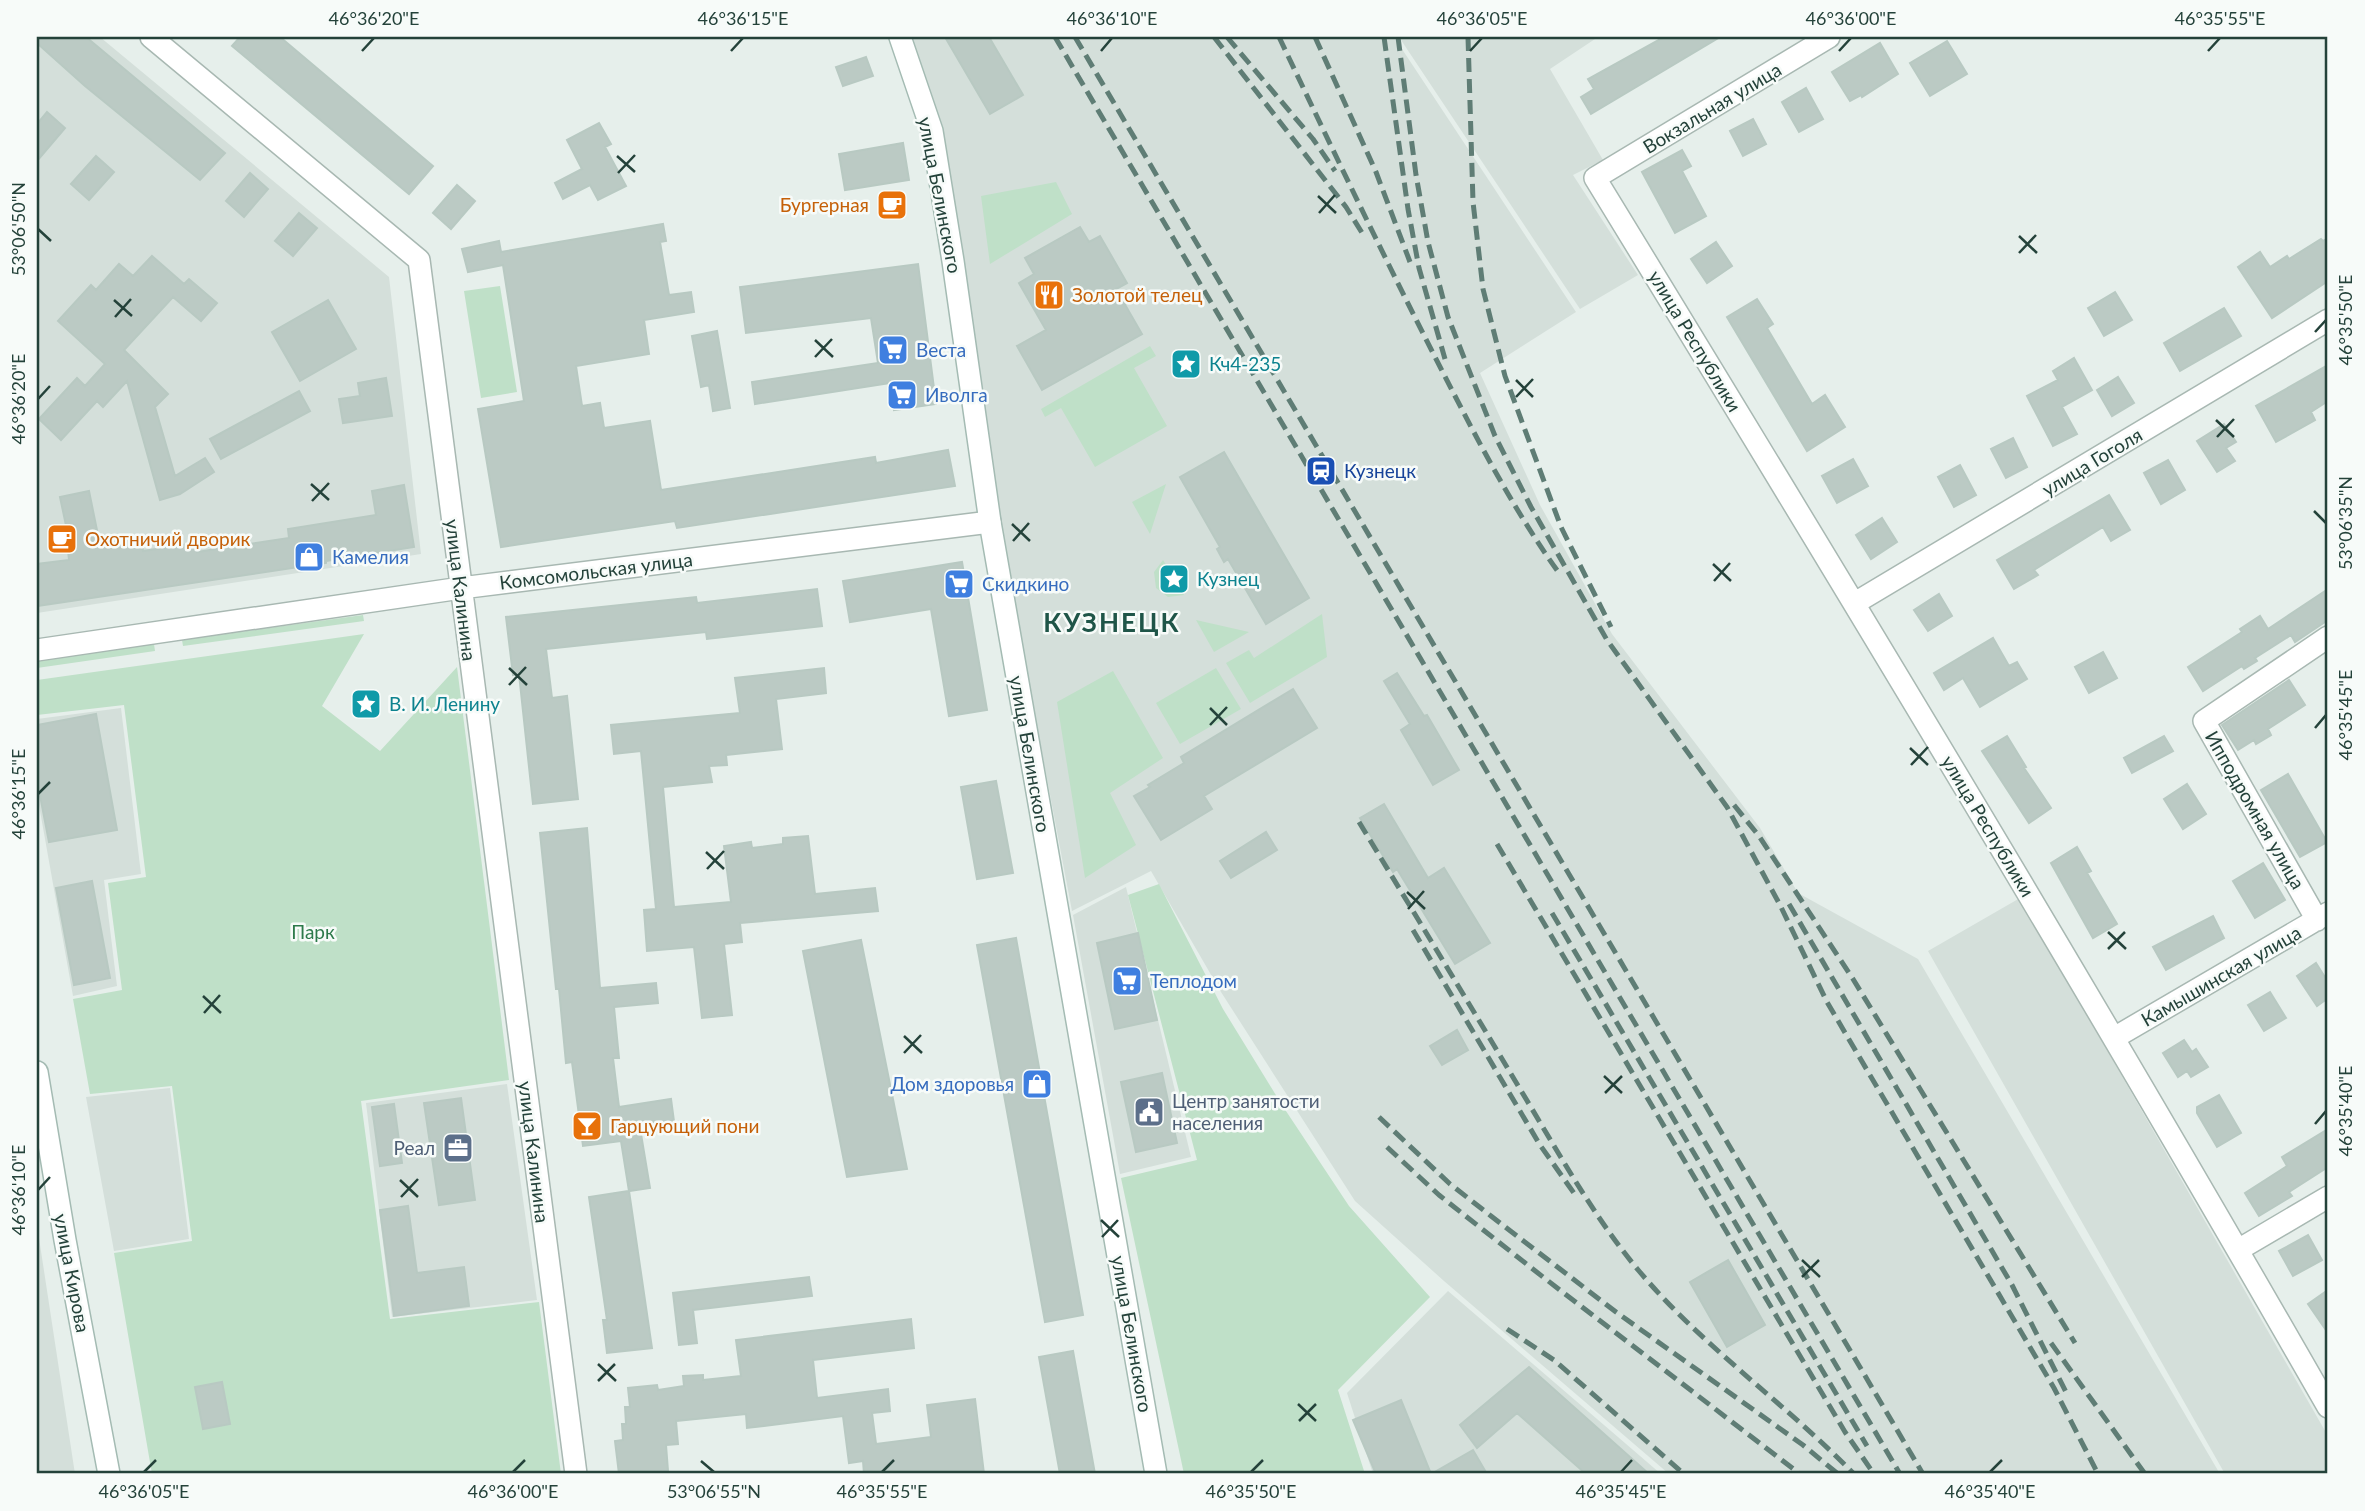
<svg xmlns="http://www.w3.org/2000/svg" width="2365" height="1511" viewBox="0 0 2365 1511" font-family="Lato,sans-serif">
<rect width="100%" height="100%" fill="#e6efeb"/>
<!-- built -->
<path fill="#d4dfda" d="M37,37h63l289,240 32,277 -384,59z
M907,37h487l182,275 -96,61 60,132 72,129 148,194 38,65 120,66 302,515h-551l-225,-193 -89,-80 -134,-209 -70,-121 -79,40z
M1399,37h199l-48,32 53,91 -30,15 65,100 -58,34z
M121,708l20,166 -37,6 13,106 -44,10 -36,-202v-75z
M1126,887l65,270 -71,17 -47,-259z
M2020,898l308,538v38h-103l-297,-523z
M507,1084l30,216 -145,17 -26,-214z
M170,1088l19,151 -75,12 -28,-154z
M37,1225l38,249h-38z
M1448,1291l213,183h-288l-26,-81z"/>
<!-- green -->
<path fill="#bfe0c8" d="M1056,182l16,32 -82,50 -9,-68z
M500,286l17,106 -36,6 -17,-107z
M1150,346l6,10 -22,12 33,58 -72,41 -34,-59 -16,9 -4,-8z
M1166,484l-16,50 -18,-32z
M1163,560l7,11 -3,9 5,4h5l7,11 -16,2 -12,-9 -2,-16z
M1322,614l5,43 -77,46 -24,-40 23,-13 5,8z
M363,615l1,6 -181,25 -1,-6z
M1196,620l53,12 -35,20z
M364,634l-42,72 58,45 77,-84 52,413 -148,21 29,218 149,-17 22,172h-409l-38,-221 78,-12 -20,-155 -82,8 -17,-95 49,-9 -14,-107 38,-6 -22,-172 -87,10v-35z
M154,644l1,7 -118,17v-7z
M1216,668l25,41 -61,35 -24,-41z
M1113,671l50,87 -53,35 26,52 -51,33 -28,-176z
M1159,884l64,125 59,96 67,101 81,91 -92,93 27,84h-181l-63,-296 76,-18 -69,-265z"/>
<!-- building -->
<path fill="#bbcac4" stroke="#b8c9c2" stroke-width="2" d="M37,37h49l139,116 -25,27 -115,-94 -48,-43z
M240,37h40l153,129 -24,28 -177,-148z
M945,37h44l34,58 -33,19z
M1664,37h56l-129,77 -10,-17 13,-8 -6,-10z
M1947,41l20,33 -37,22 -20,-33z
M1880,43l18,31 -36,23 -1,-2 -11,6 -18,-29z
M866,57l7,19 -30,10 -7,-19z
M1806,88l17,31 -24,13 -17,-30z
M47,112l18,16 -28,33v-37z
M1753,119l13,25 -23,12 -13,-25z
M599,123l12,21 -6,3 21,39 -28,14 -8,-15 -27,14 -8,-16 27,-14 -15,-29z
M903,143l6,37 -64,10 -6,-36z
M1682,150l9,16 -9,5 24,45 -31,17 -33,-61z
M96,156l18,16 -25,28 -18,-16z
M250,173l18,16 -24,28 -18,-16z
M457,185l18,16 -24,28 -18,-16z
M299,213l18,15 -24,28 -18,-15z
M663,224l3,17 -6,1 9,53 22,-3 3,20 -50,8 5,34 -73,12 6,40 18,-3 4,25 46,-7 11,69 214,-33 1,6 72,-13 7,36 -278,42 -2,-7 -174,26 -23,-138 46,-8 -21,-136 -35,7 -6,-23 37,-8 2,11z
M1080,227l9,15 11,-6 27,47 -11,6 26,45 -100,56 -25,-44 29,-16 -27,-47 15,-9 -9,-16z
M2328,238v43l-56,37 -34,-51 22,-15 10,15 17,-11 2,3 32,-20 2,2z
M1716,242l16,24 -25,17 -16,-24z
M152,256l32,28 5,-5 28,24 -16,18 -28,-24 -49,53 44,44 -13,13 20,69 30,-18 9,14 -34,22 -20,6 -33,-119 -24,26 -6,-6 -36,39 -22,-21 38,-41 8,8 20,-22 -47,-43 33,-36 5,5 23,-26 14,12z
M918,264l18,140 -42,6 -4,-27 -135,21 -3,-22 126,-19 -7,-45 -125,15 -6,-46z
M2115,292l17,28 -28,16 -16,-28z
M1757,299l16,25 -6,4 45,76 13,-9 20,32 -38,24 -80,-134z
M328,300l28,49 -56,32 -28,-49z
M2224,308l17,28 -61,35 -16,-28z
M717,331l13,77 -17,3 -4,-26 -8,2 -9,-51z
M2074,358l18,32 -30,17 15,27 -24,12 -26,-50 31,-16 -5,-9z
M2328,365v36l-17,11 4,8 -39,22 -20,-36z
M2118,377l16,26 -22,13 -15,-26z
M386,378l6,38 -49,7 -4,-24 21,-3 -2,-13z
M299,391l11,20 -89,48 -11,-20z
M2224,424l12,18 -10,6 9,13 -18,11 -20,-31z
M2013,438l14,29 -21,11 -15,-29z
M1224,452l85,146 -43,26 -38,-65 -4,3 -7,-13 3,-2 -40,-70z
M1853,459l15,27 -31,17 -15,-27z
M2168,460l17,30 -24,14 -17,-31z
M1960,465l16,30 -22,12 -16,-30z
M404,485l10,62 -88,14v2l-289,43v-42l32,-4 -1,-10 3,-1 -11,-52 29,-6 11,54 41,-7 2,13 53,-8 1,9 92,-14 -1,-9 88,-14 -4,-24z
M2109,495l21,35 -19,11 -8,-14 -69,43 4,5 -24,14 -17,-29z
M1882,518l15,24 -26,17 -15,-24z
M962,562l25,148 -38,6 -18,-107 -81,13 -7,-41z
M817,589l5,37 -115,13 -1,-7 -160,17 6,49 15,-2 11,103 -45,5 -14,-130 -6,1 -7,-58 190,-20 1,6z
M2328,589v31l-33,22 -4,-7 -36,23 2,3 -13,8 -2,-3 -39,25 -15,-24 54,-35 -2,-3 20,-13 8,13z
M1939,594l13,22 -24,15 -14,-21z
M1993,638l16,28 8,-4 10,17 -47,28 -17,-29 -19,12 -10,-17z
M2103,652l14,26 -28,15 -14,-26z
M824,668l2,25 -50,6 6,50 -56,6 1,10 -18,1 3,16 -49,5 11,120 57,-5 -7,-56 27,-4 1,6 31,-4v-6l25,-2 7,58 60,-6 3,23 -138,12 2,19 -18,2 8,71 -30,3 -8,-71 -47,4 -3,-41 12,-1 -15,-158 -27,3 -3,-29 129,-12 -5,-35z
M1397,673l27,43 3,-1 32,55 -26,15 -32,-55 9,-6 -26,-43z
M2289,680l16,25 -37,24 3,6 -15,9 -2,-4 -16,10 -16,-25z
M1293,689l24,39 -113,68 8,13 -51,31 -27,-44 16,-9 -2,-2 36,-22 -3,-6z
M96,714l21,116 -68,12 -12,-62v-55z
M2007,736l19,31 -2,1 27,40 -22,15 -47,-72z
M2164,736l9,15 -41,22 -8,-15z
M2288,774l39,68 -27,15 -39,-67z
M996,781l17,92 -36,6 -16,-92z
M2187,784l19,30 -23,15 -19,-30z
M1384,804l44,74 16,-10 46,75 -35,21 -58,-95 -4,3 -33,-54z
M587,828l13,160 56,-5 2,20 -44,4 5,51h-6l6,49 52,-8 4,30 -34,5 9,54 -21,3 -8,-50 -38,5 -11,-84 -6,1 -7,-74h-3l-16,-156z
M1266,832l11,18 -46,28 -11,-17z
M2077,847l14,24 -4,2 30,51 -24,14 -42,-75z
M2263,863l22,37 -30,18 -22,-37z
M92,881l18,97 -36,7 -18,-97z
M2213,916l11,22 -58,32 -13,-23z
M1138,933l19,87 -42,9 -18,-86z
M1016,938l67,377 -38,7 -68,-377z
M861,940l46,229 -60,8 -44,-226z
M2316,963l12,19v16l-11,8 -20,-30z
M2270,992l16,26 -22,13 -16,-26z
M1457,1030l11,20 -26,15 -12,-19z
M2184,1040l8,12 4,-3 12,18 -17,10 -4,-6 -9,6 -15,-24z
M1162,1073l15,70 -41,9 -15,-70z
M2219,1095l22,38 -24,14 -20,-34v-6z
M461,1098l14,102 -36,5 -15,-102z
M394,1104l8,59 -22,3 -8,-59z
M2328,1129v38l-39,25 3,4 -33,20 -14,-23 42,-27 -5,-9z
M629,1191l23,157 -45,5 -4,-33h4l-18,-123z
M408,1206l9,67 47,-6 5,39 -75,10 -14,-106z
M2308,1235l14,25 -29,16 -14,-25z
M1728,1260l37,65 -38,22 -37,-65z
M809,1277l3,19 -119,14 4,33 -18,2 -6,-52z
M2328,1290v43l-20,-29z
M911,1319l3,29 -101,12 4,38 71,-9 2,22 -18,2 4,31 55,-7 -4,-32 48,-6 9,75h-120l-1,-13 -14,2 -6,-47 -96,12 -1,-14 -70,7 2,23 -12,1 2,26 -49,3 -4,-33 8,-1 -1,-16h4l-1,-17h5l-2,-19 29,-3 1,5 26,-4 -1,-10 20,-1v5l38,-4 -5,-36z
M1073,1351l22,123h-35l-21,-117z
M1529,1367l120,107h-63l-69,-61 -40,35 -17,-23z
M222,1382l8,42 -27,5 -8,-42z
M1401,1400l30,74 42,-24 14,24h-111l-23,-54z"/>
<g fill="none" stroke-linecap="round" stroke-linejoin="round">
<!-- street casing -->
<g stroke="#a8b8b2" stroke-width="24">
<path id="street" d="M151,37l268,223 157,1214
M1829,37l-234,141c249,407 496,815 733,1229
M1855,603l473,-283
M37,650l424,-62 529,-66
M2317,920l-113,-199 124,-84
M2114,1038l214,-125
M2238,1250l90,-53"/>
</g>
<!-- secondary casing -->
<g stroke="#a4bbb3" stroke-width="24">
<path id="secondary" d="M900,37l32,94 21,130 37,261 166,952
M37,1072l28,168 44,234"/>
</g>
<!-- street -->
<use href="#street" stroke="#fff" stroke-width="21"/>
<!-- secondary -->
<use href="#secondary" stroke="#fff" stroke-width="21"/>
<!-- rail -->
<path stroke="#5f7d75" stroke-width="5" stroke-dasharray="14 7" stroke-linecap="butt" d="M1055,37l845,1437
M1075,37l848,1437
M1214,37l132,170 18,29
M1227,37l86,102 22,32
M1279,37c51,107 102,214 156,320 38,74 75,148 124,216
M1315,37l61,135 34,90
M1384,37l24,172 11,59 26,91
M1398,37l18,138 12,67 20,75 47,119 36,71 76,133 120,167 53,98 47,97 227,386 44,86
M1468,37l5,165 10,87 22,87 56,151 50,100
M1734,805l25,31 94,143 222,364
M1359,822c54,89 108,178 161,267 37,61 73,127 119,182 64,76 146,132 215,203
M1497,844l348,588 29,42
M1789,904l223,381 55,109
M1552,913l315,533
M1413,930l127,215 36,51
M1379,1117l71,67 41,32 125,96 187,133 35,29
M1387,1147l52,48 104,82 257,197
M1507,1329l47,31 130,114
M2051,1343l94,131"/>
</g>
<!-- ticks -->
<path fill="none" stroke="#24423a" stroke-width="2.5" d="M362,51l12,-13M731,51l12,-13M1101,51l11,-13M1470,51l12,-13M1839,51l12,-13M2208,51l12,-13M617,156l18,16M618,173l17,-18M1318,196l18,17M1319,213l16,-18M38,229l13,12M2019,236l18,17M2019,253l17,-18M114,300l18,16M115,317l16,-18M2315,332l11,-12M815,340l18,17M815,357l17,-18M1516,380l17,17M1516,397l17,-18M38,399l12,-13M2216,420l18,17M2217,437l17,-18M311,484l18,16M312,501l17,-18M2314,511l12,12M1012,524l18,17M1013,541l16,-18M1713,564l18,17M1714,581l16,-18M509,668l18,17M509,685l17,-18M1210,708l17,17M1210,725l17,-18M2315,728l11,-13M1910,748l18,17M1911,765l17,-18M38,794l12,-12M706,852l18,17M707,869l17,-18M1407,892l18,17M1408,909l16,-18M2108,932l18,17M2108,949l17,-17M203,996l18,17M204,1013l16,-18M904,1036l18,17M904,1053l17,-18M1604,1076l18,17M1605,1093l17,-17M2315,1124l11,-13M400,1180l18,17M38,1190l12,-13M401,1197l17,-18M1101,1220l18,17M1102,1237l16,-17M1802,1260l18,17M1802,1277l17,-17M598,1364l18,17M598,1381l17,-17M1298,1404l18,17M1299,1421l17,-17M701,1461l13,11M144,1472l12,-12M513,1472l12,-12M882,1472l12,-12M1251,1472l12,-12M1621,1472l11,-12M1990,1472l12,-12"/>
<!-- icons -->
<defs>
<g id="cafe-square" transform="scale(1.575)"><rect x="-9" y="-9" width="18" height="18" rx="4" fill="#e8710a" stroke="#f7fbf9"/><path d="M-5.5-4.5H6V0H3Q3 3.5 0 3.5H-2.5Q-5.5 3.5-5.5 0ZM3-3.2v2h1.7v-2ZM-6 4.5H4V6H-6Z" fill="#fff"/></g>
<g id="restaurant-square" transform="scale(1.575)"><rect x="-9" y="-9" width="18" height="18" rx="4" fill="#e8710a" stroke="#f7fbf9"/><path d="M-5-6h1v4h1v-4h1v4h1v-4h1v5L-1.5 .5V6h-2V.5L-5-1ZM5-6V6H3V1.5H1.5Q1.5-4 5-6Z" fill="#fff"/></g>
<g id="supermarket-square" transform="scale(1.575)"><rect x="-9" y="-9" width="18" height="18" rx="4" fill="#3f7fe0" stroke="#f7fbf9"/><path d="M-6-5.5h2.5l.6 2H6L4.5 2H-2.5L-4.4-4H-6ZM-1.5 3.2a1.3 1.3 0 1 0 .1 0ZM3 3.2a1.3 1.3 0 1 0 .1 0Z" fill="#fff"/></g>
<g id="sight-square" transform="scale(1.575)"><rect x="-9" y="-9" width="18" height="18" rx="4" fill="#0f9aa8" stroke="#f7fbf9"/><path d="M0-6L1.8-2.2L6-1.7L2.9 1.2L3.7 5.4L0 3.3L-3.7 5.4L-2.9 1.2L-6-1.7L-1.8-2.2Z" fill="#fff"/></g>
<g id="station-square" transform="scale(1.575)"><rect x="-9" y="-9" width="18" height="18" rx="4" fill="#1a4fb4" stroke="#f7fbf9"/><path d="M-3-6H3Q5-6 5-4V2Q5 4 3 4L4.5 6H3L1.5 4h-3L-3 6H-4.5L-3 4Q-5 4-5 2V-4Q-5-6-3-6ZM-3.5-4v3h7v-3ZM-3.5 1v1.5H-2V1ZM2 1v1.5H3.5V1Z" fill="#fff"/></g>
<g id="shop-square" transform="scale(1.575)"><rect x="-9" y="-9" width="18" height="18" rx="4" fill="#3f7fe0" stroke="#f7fbf9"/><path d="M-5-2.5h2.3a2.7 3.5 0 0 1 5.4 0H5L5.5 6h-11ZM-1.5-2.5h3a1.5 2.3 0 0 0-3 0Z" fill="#fff"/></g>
<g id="civic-square" transform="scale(1.575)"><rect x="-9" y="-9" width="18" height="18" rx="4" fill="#5c6f8a" stroke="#f7fbf9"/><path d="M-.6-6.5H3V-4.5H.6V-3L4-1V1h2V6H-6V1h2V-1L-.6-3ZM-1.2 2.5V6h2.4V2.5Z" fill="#fff"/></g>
<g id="bar-square" transform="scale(1.575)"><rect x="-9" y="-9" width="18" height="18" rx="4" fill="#e8710a" stroke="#f7fbf9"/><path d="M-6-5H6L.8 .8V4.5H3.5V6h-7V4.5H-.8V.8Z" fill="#fff"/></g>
<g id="office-square" transform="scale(1.575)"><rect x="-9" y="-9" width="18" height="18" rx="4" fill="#5c6f8a" stroke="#f7fbf9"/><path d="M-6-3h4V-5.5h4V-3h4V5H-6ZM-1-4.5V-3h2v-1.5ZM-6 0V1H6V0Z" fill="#fff"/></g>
</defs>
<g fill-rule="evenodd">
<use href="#cafe-square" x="892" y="205"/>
<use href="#restaurant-square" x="1049" y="295"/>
<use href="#supermarket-square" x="893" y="350"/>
<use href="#sight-square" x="1186" y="364"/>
<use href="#supermarket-square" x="902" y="395"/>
<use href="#station-square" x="1321" y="471"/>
<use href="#cafe-square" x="62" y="539"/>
<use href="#shop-square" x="309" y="557"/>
<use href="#sight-square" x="1174" y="579"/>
<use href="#supermarket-square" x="959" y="584"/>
<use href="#sight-square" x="366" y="704"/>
<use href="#supermarket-square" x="1127" y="981"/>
<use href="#shop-square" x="1037" y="1084"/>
<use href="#civic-square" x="1149" y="1112"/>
<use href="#bar-square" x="587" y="1126"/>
<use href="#office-square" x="458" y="1148"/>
</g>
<g text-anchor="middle" stroke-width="5" stroke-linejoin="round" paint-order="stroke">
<!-- street labels -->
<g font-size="19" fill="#24423a" stroke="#f7fbf9">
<text transform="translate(1712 108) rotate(-31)" y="7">Вокзальная улица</text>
<text transform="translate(940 195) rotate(79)" y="7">улица Белинского</text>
<text transform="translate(1695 341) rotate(59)" y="7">улица Республики</text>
<text transform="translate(2092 462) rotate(-31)" y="7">улица Гоголя</text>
<text transform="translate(596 571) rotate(-7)" y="7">Комсомольская улица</text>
<text transform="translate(461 590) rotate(83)" y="7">улица Калинина</text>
<text transform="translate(1030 754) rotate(80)" y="7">улица Белинского</text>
<text transform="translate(2255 810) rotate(60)" y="7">Ипподромная улица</text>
<text transform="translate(1988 826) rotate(59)" y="7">улица Республики</text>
<text transform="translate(2221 976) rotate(-30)" y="7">Камышинская улица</text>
<text transform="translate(534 1152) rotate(83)" y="7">улица Калинина</text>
<text transform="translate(72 1273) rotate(79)" y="7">улица Кирова</text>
<text transform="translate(1132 1334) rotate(80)" y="7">улица Белинского</text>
</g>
<!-- food labels -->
<g font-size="19" fill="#c56008" stroke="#f7fbf9" text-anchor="start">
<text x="869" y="212" text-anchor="end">Бургерная</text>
<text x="1072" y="302">Золотой телец</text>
<text x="85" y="546">Охотничий дворик</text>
<text x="610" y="1133">Гарцующий пони</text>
</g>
<!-- shop labels -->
<g font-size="19" fill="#366cbe" stroke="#f7fbf9" text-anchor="start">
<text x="916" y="357">Веста</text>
<text x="925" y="402">Иволга</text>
<text x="332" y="564">Камелия</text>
<text x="982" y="591">Скидкино</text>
<text x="1150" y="988">Теплодом</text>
<text x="1014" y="1091" text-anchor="end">Дом здоровья</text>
</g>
<!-- culture labels -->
<g font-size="19" fill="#0d838f" stroke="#f7fbf9" text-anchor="start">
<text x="1209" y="371">Кч4-235</text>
<text x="1197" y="586">Кузнец</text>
<text x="389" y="711">В. И. Ленину</text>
</g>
<!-- transit labels -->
<g font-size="19" fill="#164399" stroke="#f7fbf9" text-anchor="start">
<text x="1344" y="478">Кузнецк</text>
</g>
<!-- park labels -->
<g font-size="19" fill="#2d7a4b" stroke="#f7fbf9">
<text x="313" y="939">Парк</text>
</g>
<!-- service labels -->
<g font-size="19" fill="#4e5e75" stroke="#f7fbf9" text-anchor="start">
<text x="1172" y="1108">Центр занятости<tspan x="1172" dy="22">населения</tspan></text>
<text x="435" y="1155" text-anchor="end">Реал</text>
</g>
<!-- district labels -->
<g font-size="26" font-weight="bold" letter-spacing="2" fill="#1f5548" stroke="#f7fbf9">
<text x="1112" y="632">КУЗНЕЦК</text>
</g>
</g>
<!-- border -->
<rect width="2365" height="1511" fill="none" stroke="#f7fbf9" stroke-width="77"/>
<rect x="38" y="38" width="2288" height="1434" fill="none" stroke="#24423a" stroke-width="2.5"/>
<g font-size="18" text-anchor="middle" fill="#24423a">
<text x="374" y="25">46°36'20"E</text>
<text x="743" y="25">46°36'15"E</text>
<text x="1112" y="25">46°36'10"E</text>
<text x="1482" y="25">46°36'05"E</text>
<text x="1851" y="25">46°36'00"E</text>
<text x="2220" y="25">46°35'55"E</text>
<text transform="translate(19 229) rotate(-90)" y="6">53°06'50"N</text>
<text transform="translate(2346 320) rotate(-90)" y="6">46°35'50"E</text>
<text transform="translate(19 399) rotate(-90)" y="6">46°36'20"E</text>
<text transform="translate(2346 523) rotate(-90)" y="6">53°06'35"N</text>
<text transform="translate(2346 715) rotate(-90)" y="6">46°35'45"E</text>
<text transform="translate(19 794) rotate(-90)" y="6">46°36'15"E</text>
<text transform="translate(2346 1111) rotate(-90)" y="6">46°35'40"E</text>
<text transform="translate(19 1190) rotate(-90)" y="6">46°36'10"E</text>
<text x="144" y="1498">46°36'05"E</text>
<text x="513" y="1498">46°36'00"E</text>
<text x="714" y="1498">53°06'55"N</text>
<text x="882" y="1498">46°35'55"E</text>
<text x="1251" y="1498">46°35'50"E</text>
<text x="1621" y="1498">46°35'45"E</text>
<text x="1990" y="1498">46°35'40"E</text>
</g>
</svg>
